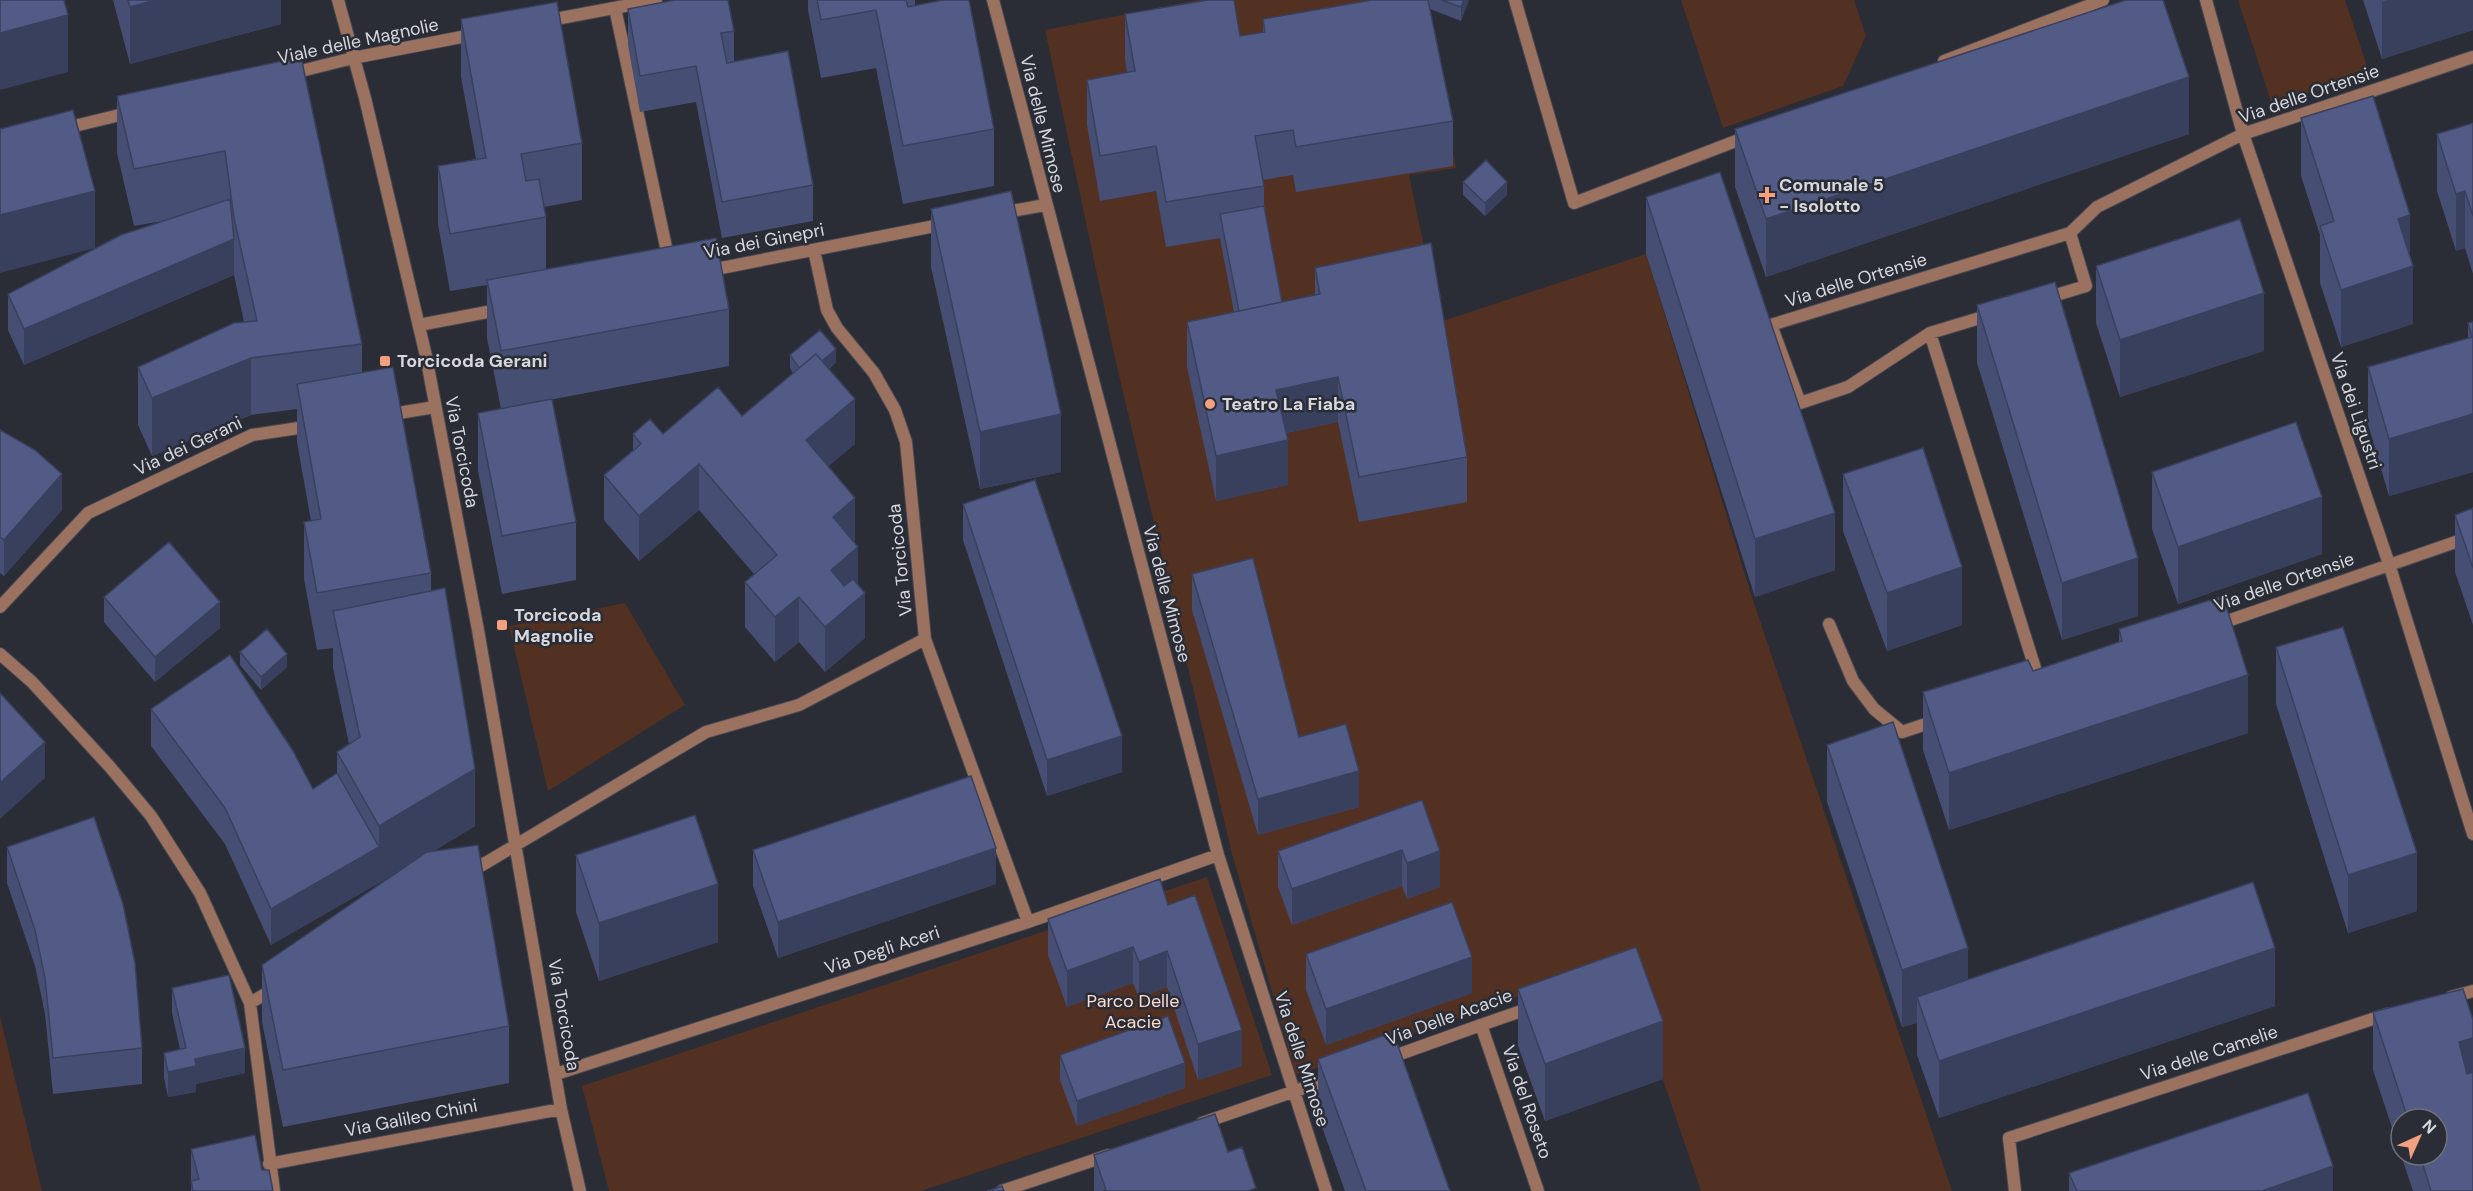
<svg xmlns="http://www.w3.org/2000/svg" width="2473" height="1191" viewBox="0 0 2473 1191" font-family="'DM Sans',sans-serif">
<rect width="100%" height="100%" fill="#2a2c36"/>
<!-- green -->
<path fill="#523022" d="M1198,0h223l35,168 -47,7 31,147 206,-68 105,340 201,597h-251l-79,-231 -326,115 -64,-221 -118,-500 -69,-324z
M1681,0h173l12,36 -23,50 -120,42z
M2238,0h107l24,72 -97,33z
M625,603l60,102 -137,86 -39,-165z
M1207,877l65,198 -351,116h-312l-27,-105z
M0,1016l42,175h-42z"/>
<g fill="none" stroke-linecap="round" stroke-linejoin="round">
<!-- lane casing -->
<g stroke="#464851" stroke-width="14">
<path id="lane" d="M1515,0l59,203 175,-67
M615,8l54,253
M1944,61l159,-61
M1481,1025l52,-18"/>
</g>
<!-- street casing -->
<g stroke="#464851" stroke-width="14">
<path id="street" d="M338,0l27,98 61,258 52,274 83,479 19,82
M993,0l225,855 108,336
M2206,0l37,134 146,430 84,270
M545,21l111,-21
M289,74l64,-16 124,-24
M62,129l70,-17
M1001,213l44,-8
M2070,233l16,53 -156,47 -82,54 -48,16 -29,-78z
M2070,233l27,-26 146,-73 230,-77
M706,271l239,-47
M419,325l84,-16
M1930,333l110,351
M386,415l49,-8
M0,607l88,-94 164,-78 60,-9
M1829,624l24,57 21,28 28,23 36,-12
M2216,625l257,-89
M925,639l103,283
M0,654l32,28 78,85 41,49 49,77 50,110 24,188
M467,874l239,-142 93,-27 126,-66 -19,-197 -11,-32 -21,-37 -37,-45 -10,-18 -13,-60
M2451,997l22,-6
M250,1003l24,-14
M1386,1059l95,-34 57,166
M556,1074l472,-152 190,-67
M1202,1123l131,-45
M269,1164l292,-55
M1002,1191l107,-36
M2015,1191l-6,-53 379,-124"/>
</g>
<!-- lane -->
<use href="#lane" stroke="#9b7160" stroke-width="12"/>
<!-- street -->
<use href="#street" stroke="#9b7160" stroke-width="12"/>
</g>
<!-- wall -->
<path fill="#474e73" d="M113,0h168v24l-151,40z
M808,0h107v5l79,124v57l-91,18 -27,-136 -55,10 -13,-68z
M1372,0h97l-8,21 -31,-12 23,112v45l-157,26 -3,-17 -30,5 1,6v20l18,96 33,-7v-27l152,189v45l-108,20 -21,-100 -52,11 2,52 -72,16 -29,-134v-45l47,-10 -14,-74 -54,9 -10,-56 -56,10 -13,-76v-45l40,-7 -2,-14v-45l115,22 23,-3v-14z
M2363,0h110v30l-91,29z
M628,9l106,22v30l79,124v36l-91,17 -26,-136 -56,10 -12,-67z
M461,19l121,124v57l-38,7 2,10v52l183,40v57l-228,43 -14,-71v-53l-37,6 -12,-67v-58l38,-7 -15,-82z
M301,57l61,287v29l69,200v18l44,235 -43,26 77,174v57l-226,44 -21,-105v-57l134,-92 -125,72 -46,-101 -74,-98v-37l162,80 24,-16v-21l12,-8 -16,-76v-20l-16,2 -13,-71v-57l7,-1 -14,-79v-33l-46,6 -99,41 -14,-31v-58l106,-45 -10,-47 -210,90 -16,-35v-36l160,-74 -34,6 -17,-73v-57z
M2301,118l109,137 3,69 -72,23 -21,-64v-48l-19,-59z
M2473,123v151l-8,-26 -9,3 -19,-60v-57z
M1735,129l454,5 -423,143 -31,-90z
M1463,182l44,13 -22,21 -22,-21z
M1646,197l189,373 -80,27 -109,-343z
M931,209l130,263 -81,17 -49,-222z
M2096,266l168,85 -144,46 -24,-74z
M1977,305l161,311 -76,24 -85,-277z
M2473,322v150l-84,24 -21,-72v-57l100,-29v-15z
M790,355l46,7 -7,7 26,75 -27,22 27,77 3,42 7,53 -40,34 -26,-30 -24,20 -30,-35v-45l9,-8 -55,-64 -60,51 -35,-41v-45l29,-25v-16h30l79,-18 51,-43 -3,-5z
M478,413l98,109v58l-74,14 -24,-123z
M0,430l62,80 -58,66 -4,-3z
M2152,472l170,82 -144,50 -26,-75z
M1843,474l119,151 -75,26 -44,-120z
M963,504l159,268 -75,24 -84,-256z
M2473,508v117l-18,-53v-57z
M1192,574l107,163 60,70 -101,28 -66,-225z
M104,597l116,31 -65,54 -51,-60z
M2119,629l129,104 -299,97 -26,-80v-58l110,-21 86,-29z
M2276,647l141,264 -69,22 -72,-229z
M240,652l47,15 -26,23 -21,-25z
M1827,745l141,235 307,26 -336,112 -22,-63v-32l-15,4 -75,-225z
M1422,800l18,87 -33,12 -5,-13 -110,39 -14,-38v-36z
M7,847l135,201v36l-89,10 -8,-80 -10,-48 -28,-83z
M753,850l243,34 -218,74 -25,-72z
M576,855l142,87 -119,39 -23,-69z
M1168,905l74,161 -44,14 -31,-93 -28,11 -6,-15 -66,24 -19,-52v-36z
M1306,954l166,39 -146,52 -20,-55z
M172,988l73,85 -49,11v8l-28,5 -4,-19v-25l16,-4 -8,-36z
M1518,989l145,90 -118,42 -27,-75z
M2463,989l10,31v171h-60l-12,-36h36v-36h-36v36l-28,-85v-58z
M1060,1055l125,33 -108,38 -17,-46z
M1318,1059l132,132h-105l-27,-75z
M191,1149l71,21 11,21h-82z
M1228,1152l20,39h-154v-36z
M2069,1173l264,18h-264z"/>
<!-- shaded-wall -->
<path fill="#39405e" d="M155,0h126v24l-151,40v-57z
M1464,0h5l-8,21v-14z
M2388,0h85v30l-91,29v-57z
M68,15v57l-68,18v-57z
M2189,77v57l-423,143v-58z
M1507,182v13l-22,21v-13z
M95,191v57l-95,25v-58z
M2465,191v57l-9,3v-57z
M2410,215v53l3,-2v58l-72,23v-57l57,-71z
M234,239v36l-210,90v-36z
M2264,293v58l-144,46v-57z
M836,349v13l-31,26v-13z
M251,358v57l-99,41v-58z
M1338,377v45l-62,13v-45z
M855,399v45l-49,41v-45z
M1061,414v58l-81,17v-57z
M2473,414v58l-84,24v-57z
M1288,440v45l-72,16v-45z
M699,464v46l-60,51v-45z
M62,474v36l-58,66v-36z
M2322,497v57l-144,50v-57z
M855,498v45l-22,-26z
M1835,513v57l-80,27v-58z
M858,547v45l-27,23v-45z
M2138,558v58l-76,24v-57z
M1962,567v58l-75,26v-58z
M865,593v45l-40,34v-45z
M799,597v45l-24,20v-45z
M220,602v26l-65,54v-25z
M287,654v13l-26,23v-13z
M2248,675v58l-299,97v-57z
M1122,736v36l-75,24v-36z
M45,742v36l-45,41v-36z
M475,769v57l-96,57v-57z
M1359,771v36l-101,28v-36z
M379,847v36l-108,62v-36z
M996,848v36l-218,74v-36z
M1402,850v36l-110,39v-36z
M1440,851v36l-33,12v-36z
M2417,853v58l-69,22v-58z
M718,884v58l-119,39v-58z
M1133,947v36l-66,24v-36z
M1968,948v57l-51,-8v26l-15,4v-57z
M2275,948v58l-336,112v-57z
M1167,951v36l-28,11v-36z
M1472,957v36l-146,52v-36z
M1663,1021v58l-118,42v-57z
M1242,1030v36l-44,14v-36z
M2473,1038v58l-14,-54z
M245,1048v25l-49,11v8l-28,5v-25l27,-13z
M1185,1063v25l-108,38v-25z
M2333,1166v25h-71z"/>
<!-- building -->
<path fill="#525b86" stroke="#39405e" stroke-width="1.5" d="M0,0h64l4,15 -68,18z
M128,0h27l-25,7z
M675,0h53l6,31 -13,2 6,30 61,-12 25,134 -91,17 -26,-136 -56,10 -12,-67z
M817,0h89l2,7 35,-7h26l25,129 -91,17 -27,-136 -55,10z
M1208,0h26l6,36 25,-4 -2,-13 109,-19h56l25,121 -157,26 -3,-17 -38,6 9,50 -98,16 -10,-56 -56,10 -13,-76 48,-9 -10,-57z
M1441,0h23l-3,7z
M2126,0h37l26,77 -423,142 -31,-90z
M557,2l25,141 -61,11 5,27 13,-2 7,38 -96,17 -12,-68 48,-8 -25,-139z
M301,57l61,287 -111,14 -99,40 -14,-31 96,-44 23,-2 -23,-103 -9,-67 -91,18 -17,-73z
M2373,96l37,119 -12,4 15,47 -72,24 -21,-64 14,-5 -33,-103z
M73,110l22,81 -95,24v-86z
M2473,123v93l-8,-25 -9,3 -19,-60z
M1486,160l21,22 -22,21 -22,-21z
M1720,172l115,341 -80,26 -109,-342z
M1011,191l50,223 -81,18 -49,-223z
M230,199l4,40 -210,90 -16,-35 113,-59z
M1264,206l18,96 -43,9 -19,-97z
M2240,219l24,74 -144,47 -24,-74z
M716,238l13,71 -228,42 -14,-71z
M1431,243l36,214 -108,20 -21,-100 -62,13 12,50 -72,16 -29,-134 133,-28 -5,-26z
M2055,282l83,276 -76,25 -85,-278z
M2473,322v92l-84,25 -21,-72 104,-30 -4,-14z
M820,330l16,19 -14,12 -6,-7 -17,14 -9,-13z
M816,354l39,45 -49,41 49,58 -22,19 25,30 -27,23 13,16 9,-7 12,14 -40,34 -26,-30 -24,20 -30,-35 32,-27 -78,-91 -60,52 -35,-41 37,-31 -8,-10 17,-15 13,15 55,-47 24,29z
M393,367l38,206 -114,20 -13,-71 17,-3 -24,-135z
M552,399l24,123 -74,14 -24,-123z
M2296,422l26,75 -144,50 -26,-75z
M0,430l35,20 27,24 -58,66 -4,-3z
M1923,448l39,119 -75,26 -44,-119z
M1035,480l87,256 -75,24 -84,-256z
M2473,508v60l-18,-53z
M169,542l51,60 -65,55 -51,-60z
M1253,558l46,179 47,-13 13,47 -101,28 -66,-225z
M445,588l30,181 -96,57 -42,-74 23,-15 -27,-126z
M2223,596l25,79 -299,98 -26,-81 105,-32 5,11 89,-30 -3,-12z
M2343,627l74,226 -69,22 -72,-228z
M267,629l20,25 -26,23 -21,-25z
M230,655l63,96 20,38 24,-16 42,74 -108,62 -46,-101 -74,-99z
M0,693l45,49 -45,41z
M1893,722l75,226 -66,22 -75,-225z
M971,776l25,72 -218,74 -25,-72z
M1422,800l18,51 -33,12 -5,-13 -110,39 -14,-38z
M695,815l23,69 -119,39 -23,-68z
M94,817l29,87 12,59 7,85 -89,10 -8,-80 -10,-48 -28,-83z
M478,845l31,181 -226,44 -21,-105 165,-113z
M1160,879l8,26 27,-10 47,135 -44,14 -31,-93 -28,11 -6,-15 -66,24 -19,-52z
M2253,882l22,66 -336,113 -22,-64z
M1452,902l20,55 -146,52 -20,-55z
M1636,947l27,74 -118,43 -27,-75z
M229,975l16,73 -50,11 1,7 -28,6 -4,-19 22,-5 -14,-60z
M2463,989l10,31v18l-14,4 8,32 6,-2v119h-42l-11,-36h17v-36h-29l-35,-107z
M1168,1016l17,47 -108,38 -17,-46z
M1393,1032l57,159h-84l-48,-132z
M2308,1093l25,73 -71,25h-185l-8,-18z
M1215,1114l13,38 14,-5 14,41 -8,3h-146l4,-1 -12,-35z
M255,1135l7,35h7l4,21h-80l-2,-10 8,-2 -8,-30z
M1002,1186l2,5h-17z"/>
<!-- markers -->
<g fill="#f2a07f" stroke="#2a2c36" stroke-width="2">
<path d="M1764 186h6v6h6v6h-6v6h-6v-6h-6v-6h6z"/>
<rect x="379" y="355" width="12" height="12" rx="3"/>
<circle cx="1210" cy="404" r="6"/>
<rect x="496" y="619" width="12" height="12" rx="3"/>
</g>
<g text-anchor="middle" stroke-width="5" stroke-linejoin="round" paint-order="stroke">
<!-- street labels -->
<g font-size="18" fill="#d6d8de" stroke="#2a2c36">
<text transform="translate(358 41) rotate(-12)" y="6">Viale delle Magnolie</text>
<text transform="translate(2309 94) rotate(-19)" y="6">Via delle Ortensie</text>
<text transform="translate(1043 124) rotate(76)" y="6">Via delle Mimose</text>
<text transform="translate(764 241) rotate(-11)" y="6">Via dei Ginepri</text>
<text transform="translate(1856 280) rotate(-17)" y="6">Via delle Ortensie</text>
<text transform="translate(2356 411) rotate(71)" y="6">Via dei Ligustri</text>
<text transform="translate(188 446) rotate(-25)" y="6">Via dei Gerani</text>
<text transform="translate(462 452) rotate(79)" y="6">Via Torcicoda</text>
<text transform="translate(900 560) rotate(-96)" y="6">Via Torcicoda</text>
<text transform="translate(2284 582) rotate(-19)" y="6">Via delle Ortensie</text>
<text transform="translate(1167 594) rotate(75)" y="6">Via delle Mimose</text>
<text transform="translate(882 950) rotate(-18)" y="6">Via Degli Aceri</text>
<text transform="translate(564 1015) rotate(80)" y="6">Via Torcicoda</text>
<text transform="translate(1449 1017) rotate(-20)" y="6">Via Delle Acacie</text>
<text transform="translate(2209 1053) rotate(-18)" y="6">Via delle Camelie</text>
<text transform="translate(1302 1059) rotate(72)" y="6">Via delle Mimose</text>
<text transform="translate(1527 1102) rotate(71)" y="6">Via del Roseto</text>
<text transform="translate(411 1118) rotate(-11)" y="6">Via Galileo Chini</text>
</g>
<!-- poi labels -->
<g font-size="18" font-weight="bold" fill="#d6d8de" stroke="#2a2c36" text-anchor="start">
<text x="1779" y="191">Comunale 5<tspan x="1779" dy="21">- Isolotto</tspan></text>
<text x="397" y="367">Torcicoda Gerani</text>
<text x="1222" y="410">Teatro La Fiaba</text>
<text x="514" y="621">Torcicoda<tspan x="514" dy="21">Magnolie</tspan></text>
</g>
<!-- park labels -->
<g font-size="18" fill="#fcdbce" stroke="#2a2c36">
<text x="1133" y="1007">Parco Delle<tspan x="1133" dy="21">Acacie</tspan></text>
</g>
</g>
<!-- north arrow -->
<g transform="translate(2419 1137) rotate(45)"><circle r="28" fill="#2a2c36" stroke="#6f7179" stroke-width="1.5"/>
<path d="M0-4.5L10 22L0 15L-10 22Z" fill="#f2a07f"/>
<text y="-9" font-size="16" font-weight="bold" text-anchor="middle" fill="#d6d8de">N</text>
</g>
</svg>
